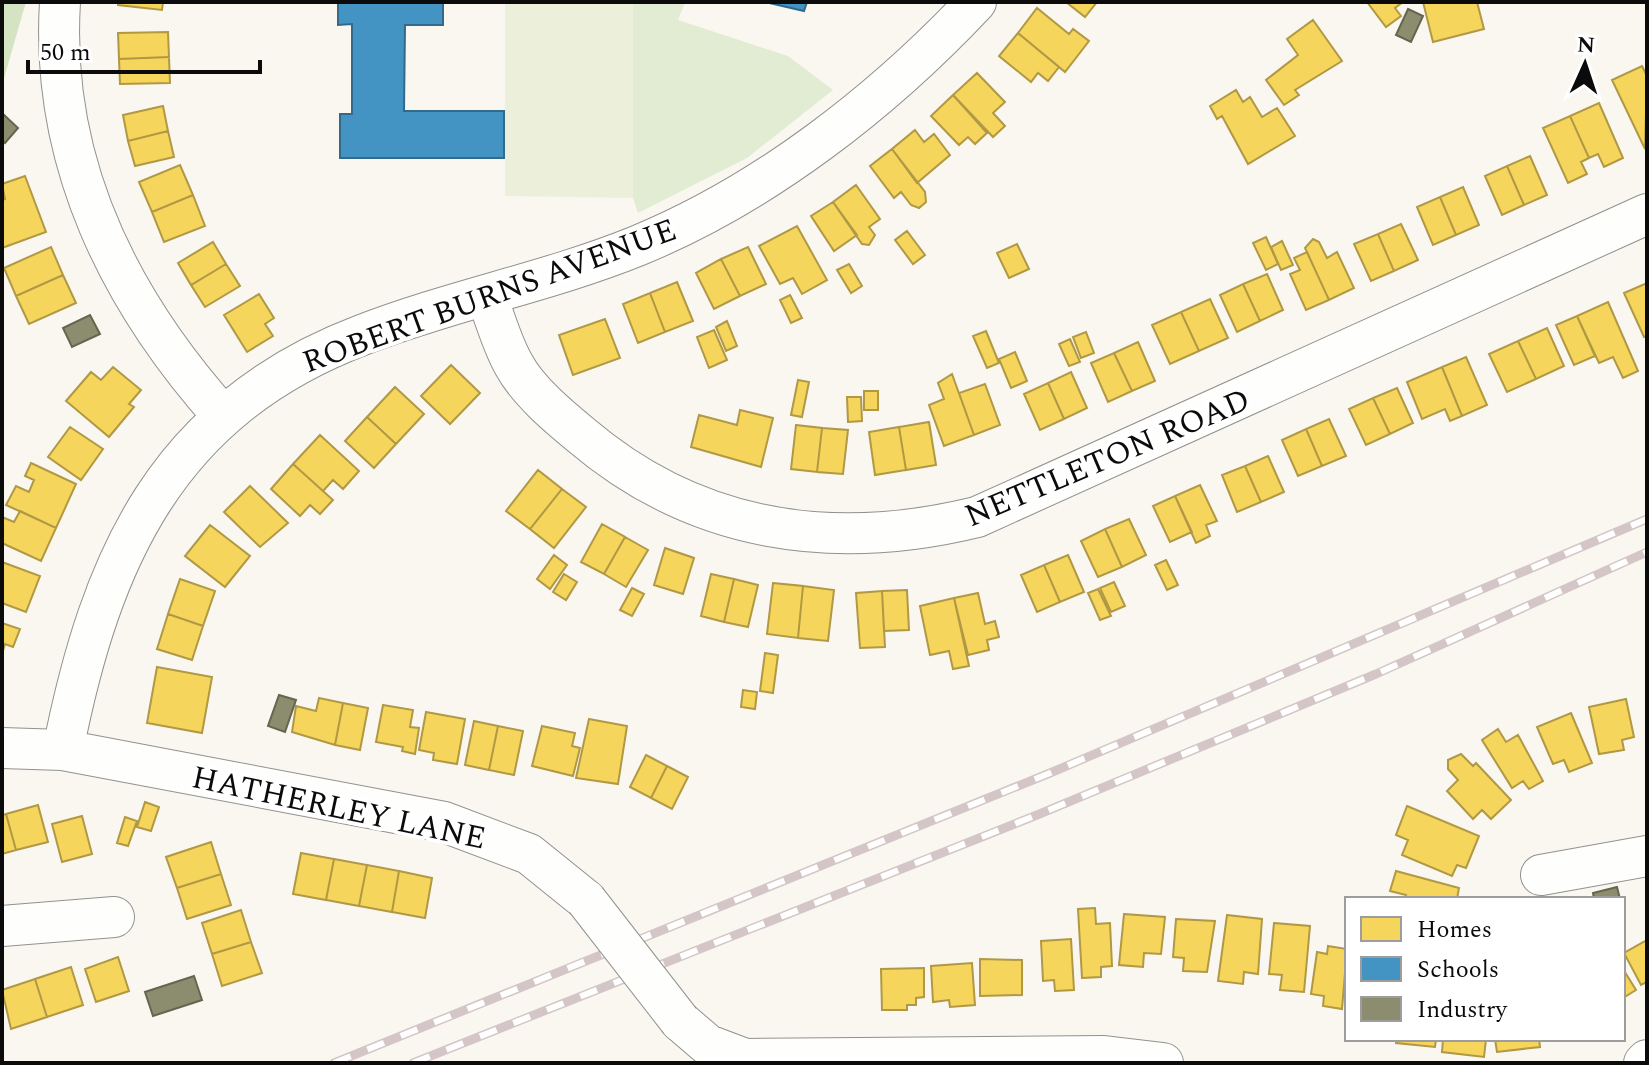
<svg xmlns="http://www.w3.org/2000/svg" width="1649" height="1065" viewBox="0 0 1649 1065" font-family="Spectral,serif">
<rect width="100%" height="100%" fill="#f9f7f0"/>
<!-- green -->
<path fill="#e2ecd2" d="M633,2h52l-7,18 110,36 45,34 -86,68 -109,55 -5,-15z"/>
<!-- forest -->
<path fill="#d4e3c1" d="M2,2h24l-24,83z"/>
<!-- pitch -->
<path fill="#ecf0db" d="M505,2h128v196l-128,-2z"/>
<!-- homes -->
<path fill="#f6d55c" stroke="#b09844" stroke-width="2" d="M118,2h45l-1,8 -44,-5z
M1066,2h31l-12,15z
M1367,2h36l-8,6 6,8 -15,11z
M1423,2h54l7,27 -51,13z
M1037,8l32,26 4,-5 16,12 -24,31 -47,-39z
M1313,20l29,41 -47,29 4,5 -15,10 -18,-25 32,-25 -11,-16z
M168,32l1,25 -50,2 -1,-26z
M1018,33l41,34 -11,14 -10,-8 -7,9 -32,-26z
M169,57l1,26 -50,1 -1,-25z
M1642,66l5,10 -2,73 -33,-69z
M977,73l28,29 -12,11 12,13 -12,11 -40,-42z
M1236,90l7,12 7,-5 12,20 15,-9 18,28 -47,28 -26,-48 -5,3 -7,-13z
M953,95l34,38 -12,11 -7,-7 -9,8 -28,-29z
M1599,103l24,55 -19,9 -6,-13 -9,4 -19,-42z
M163,106l5,25 -40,10 -5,-26z
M1570,116l19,42 -8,4 6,12 -19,9 -25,-55z
M915,130l9,12 10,-8 16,21 -33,28 -25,-34z
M168,131l6,26 -39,9 -7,-25z
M892,149l33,43 1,10 -7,6 -8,-3 -10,-13 -7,6 -24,-32z
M1530,156l17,39 -23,10 -17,-39z
M180,165l13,30 -41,17 -13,-30z
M1507,166l17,39 -22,10 -17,-39z
M25,176l21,56 -44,16v-48l3,-1 -3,-15z
M856,185l24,34 -11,8 6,8 -6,10 -7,-1 -29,-42z
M1463,187l16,38 -23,10 -16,-38z
M193,195l12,31 -41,16 -12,-30z
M1440,197l16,38 -23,10 -16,-38z
M833,202l24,33 -23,16 -23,-35z
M1401,224l17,36 -24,11 -16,-37z
M797,226l30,54 -25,14 -9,-16 -13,6 -21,-38z
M907,231l18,24 -12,9 -18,-24z
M1378,234l16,37 -23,10 -17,-37z
M1266,237l12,27 -12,6 -13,-27z
M1313,239l6,3 8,16 10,-6 17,36 -25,12 -24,-52z
M1282,241l11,24 -12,5 -10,-23z
M213,242l13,22 -35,21 -13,-22z
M1017,244l12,25 -20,9 -12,-25z
M51,247l12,28 -47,21 -12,-28z
M748,247l18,37 -26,12 -19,-37z
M1307,252l22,48 -23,10 -16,-36 10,-4 -6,-12z
M721,259l19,37 -26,13 -18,-36z
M226,264l14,22 -35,21 -14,-22z
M849,264l13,22 -11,7 -14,-23z
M1267,274l16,36 -23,11 -17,-37z
M63,275l13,28 -47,21 -13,-28z
M677,282l16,39 -28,11 -15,-39z
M1647,283v53l-3,1 -20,-44z
M1243,284l17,37 -23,11 -17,-37z
M650,293l15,39 -27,11 -15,-39z
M259,294l15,24 -9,6 8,12 -26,16 -23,-37z
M790,295l12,23 -11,5 -11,-23z
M1210,299l18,39 -29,13 -18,-39z
M1608,302l30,69 -15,7 -10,-21 -14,6 -22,-47z
M1181,312l18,39 -29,13 -18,-39z
M1577,316l18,40 -21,9 -18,-40z
M605,319l15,39 -47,17 -14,-40z
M727,321l10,25 -11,5 -10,-24z
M1547,328l17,38 -28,13 -18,-38z
M714,330l13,30 -18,8 -12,-31z
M986,331l13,32 -12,5 -14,-32z
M1086,332l8,21 -13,5 -8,-21z
M1070,339l10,23 -11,4 -10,-22z
M1518,341l18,38 -29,13 -18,-38z
M1138,342l17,39 -23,10 -18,-38z
M1015,352l12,29 -16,7 -12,-29z
M1114,353l18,38 -24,11 -17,-39z
M1466,357l21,48 -25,11 -20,-49z
M451,365l29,28 -30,31 -29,-28z
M113,367l28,23 -12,14 5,3 -25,30 -43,-36 25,-29 10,8z
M1442,367l20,49 -12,5 -5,-12 -23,10 -15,-37z
M1071,372l16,36 -23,11 -16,-36z
M952,374l22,61 -30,11 -15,-41 15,-6 -6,-16z
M798,380l11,2 -7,35 -11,-2z
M1048,383l16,36 -24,11 -16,-36z
M985,384l15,41 -26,10 -15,-42z
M395,387l29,27 -28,30 -29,-27z
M1397,388l16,35 -23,11 -17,-36z
M864,391h14v19h-14z
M847,397h14l1,24 -14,1z
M1373,398l17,36 -24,11 -17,-36z
M740,410l33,8 -12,49 -70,-20 8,-32 38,10z
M367,417l29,27 -22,24 -29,-27z
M1329,419l17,37 -24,10 -16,-37z
M929,422l7,43 -30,5 -7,-43z
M796,425l26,3 -5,44 -26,-3z
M70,427l33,22 -22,31 -33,-23z
M899,427l7,43 -31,5 -6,-43z
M822,428l26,2 -5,44 -26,-2z
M1306,429l16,37 -24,10 -16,-36z
M320,435l39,36 -16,18 -10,-9 -10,11 -30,-27z
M1268,456l16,36 -23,10 -16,-36z
M31,463l45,21 -20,44 -50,-23 10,-19 13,6 5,-12 -9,-4z
M293,464l40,36 -13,14 -10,-9 -10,11 -29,-27z
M1245,466l16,36 -24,10 -15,-37z
M538,470l24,19 -32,40 -24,-18z
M1200,485l17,36 -11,4 4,11 -14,7 -21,-47z
M250,486l38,37 -28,24 -36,-35z
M562,489l24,18 -32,41 -24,-19z
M1175,496l17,36 -22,10 -17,-36z
M20,511l36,17 -15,33 -39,-18v-26l12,5z
M1129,519l17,36 -24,12 -17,-38z
M602,524l23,13 -21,37 -23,-12z
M210,525l40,31 -25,31 -40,-31z
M1105,529l17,38 -24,10 -17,-36z
M625,537l23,13 -22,37 -22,-13z
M665,548l29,10 -11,36 -29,-9z
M554,555l13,10 -17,24 -13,-10z
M1068,555l16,37 -24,10 -16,-37z
M1166,560l12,25 -11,5 -12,-25z
M2,562l38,14 -14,36 -24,-9z
M1044,565l16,37 -23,10 -16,-37z
M564,574l13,8 -11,18 -13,-8z
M711,574l23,5 -10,43 -23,-6z
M180,579l35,12 -12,35 -35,-12z
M734,579l24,6 -10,42 -24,-5z
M1114,582l11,24 -14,6 -11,-24z
M773,583l30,3 -5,52 -31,-4z
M803,586l31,4 -6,51 -30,-3z
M632,588l12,6 -12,22 -12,-6z
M1098,589l13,27 -11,4 -12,-27z
M907,590l2,40 -25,1 -2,-40z
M882,591l3,56 -25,1 -4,-55z
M978,593l7,31 10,-3 4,16 -12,3 2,10 -21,5 -14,-57z
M954,598l15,68 -16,3 -4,-18 -19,4 -10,-49z
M168,614l35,12 -11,34 -35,-11z
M2,623l18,6 -7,18 -8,-3 -3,10z
M765,653l13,2 -5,38 -13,-2z
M157,667l55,10 -10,56 -55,-10z
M743,690l14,2 -2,17 -14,-2z
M319,698l24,5 -8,42 -43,-13 4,-26 20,5z
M1626,699l8,38 -12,3 2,10 -25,4 -10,-47z
M343,703l25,5 -8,42 -25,-5z
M383,705l30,5 -3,17 9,1 -4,26 -13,-3 1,-4 -27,-5z
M426,712l39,7 -8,45 -24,-4 1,-7 -15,-3z
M1571,713l21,50 -23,9 -5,-12 -11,4 -16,-37z
M589,719l38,7 -9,58 -42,-6z
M474,721l24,5 -9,44 -24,-5z
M498,726l25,5 -9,44 -25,-5z
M542,726l33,7 -3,13 8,2 -7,28 -41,-10z
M1498,729l8,13 12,-7 25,46 -14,8 -6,-8 -11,7 -30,-48z
M1461,754l12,12 3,-3 35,37 -20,19 -9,-9 -9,9 -26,-28 11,-11 -10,-11v-9z
M646,755l21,11 -16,32 -21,-11z
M667,766l21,11 -16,32 -21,-11z
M145,802l14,5 -8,24 -14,-4z
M38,805l10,37 -32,8 -10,-36z
M1407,806l72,30 -13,32 -9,-3 -5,11 -50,-21 6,-15 -12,-5z
M6,814l10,36 -14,4v-39z
M82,816l10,38 -30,8 -10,-38z
M125,817l12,4 -9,25 -11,-3z
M211,842l10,32 -44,14 -11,-31z
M301,853l33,6 -8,41 -33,-6z
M334,859l33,6 -8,41 -33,-6z
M367,865l32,6 -7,41 -33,-6z
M399,871l33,7 -7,40 -33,-6z
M1396,871l63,17 -2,11h-52l1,-4 -16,-4z
M221,874l10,31 -44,14 -10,-31z
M1095,908l1,16 14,-1 2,43 -11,1v10l-19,1 -4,-69z
M241,910l10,32 -39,12 -10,-31z
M1124,914l41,3 -4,37 -17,-1 -1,14 -24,-2z
M1227,915l35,4 -4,55 -14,-2 -1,12 -25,-3z
M1176,919l39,2 -8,51 -24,-1 1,-13 -11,-1z
M1274,923l36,3 -6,66 -24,-2 2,-15 -13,-1z
M1071,939l3,51 -19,1 -1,-11 -11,1 -2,-40z
M1647,940v42l-6,3 -17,-32z
M251,942l11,31 -40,13 -10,-32z
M1328,946l19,3 -5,60 -19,-3 1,-10 -13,-2 6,-42 10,2z
M118,957l11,34 -33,11 -11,-33z
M980,959l42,1v35l-42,1z
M972,963l3,42 -25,2 -1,-7 -16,2 -2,-36z
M71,967l12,38 -36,12 -12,-38z
M924,968v29l-8,1v7h-9v5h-25l-1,-41z
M1623,969l13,21 -13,8z
M35,979l12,38 -36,12 -9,-39z
M1396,1039h40l-1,8 -39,-4z
M1443,1039h43l-2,18 -42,-5z
M1495,1039h44l1,8 -43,5z"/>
<!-- schools -->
<path fill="#4393c3" stroke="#326a8c" stroke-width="2" d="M338,2h105v23h-38l-1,86h100v47h-164v-44h12v-90l-14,1z
M765,2h42l-3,9z"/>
<!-- industry -->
<path fill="#8c8c6e" stroke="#656550" stroke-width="2" d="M1408,9l15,7 -12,26 -15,-7z
M2,113l16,15 -13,15 -3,-3z
M90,315l10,19 -28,13 -9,-19z
M279,695l17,5 -11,32 -17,-6z
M1617,887l3,12h-26l-1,-6z
M194,976l8,24 -49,16 -8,-24z"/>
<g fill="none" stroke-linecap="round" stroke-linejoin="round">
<!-- minor casing -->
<g stroke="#92918e" stroke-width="42">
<path id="minor" d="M60,2c-10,160 60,299 163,414
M487,296c8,23 15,48 27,69 14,26 44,51 67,70 115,98 252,117 396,82l670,-303
M2,748l61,2 381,72 85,32 57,46
M63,750c38,-192 104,-341 299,-415 90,-35 186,-53 275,-89 127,-52 245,-144 339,-244
M1541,875l106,-19
M2,926l112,-9
M680,1021l28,24 37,14 359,-3 59,7
M1644,1063l3,-3"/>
</g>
<!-- minor -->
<use href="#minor" stroke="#fefefd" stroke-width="40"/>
<!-- rail casing -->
<g stroke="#d4c6c6" stroke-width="9">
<path id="rail" d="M334,1063l716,-290 597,-254
M413,1063l624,-248 339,-141 271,-122"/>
</g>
<!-- rail -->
<use href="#rail" stroke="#fff" stroke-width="6" stroke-dasharray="18" stroke-linecap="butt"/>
<!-- minor-bridge casing -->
<g stroke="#92918e" stroke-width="42" stroke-linecap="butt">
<path id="minor-bridge" d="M586,900l94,121"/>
</g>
<!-- minor-bridge -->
<use href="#minor-bridge" stroke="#fefefd" stroke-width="40"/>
</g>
<g text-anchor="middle" stroke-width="8" stroke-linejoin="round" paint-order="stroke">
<!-- street labels -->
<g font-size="32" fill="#0b0b0b" stroke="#fff">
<text transform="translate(489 295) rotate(-20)" y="11">ROBERT BURNS AVENUE</text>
<text transform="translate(1107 457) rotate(-23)" y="11">NETTLETON ROAD</text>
<text transform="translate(339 807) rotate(12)" y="11">HATHERLEY LANE</text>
</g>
</g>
<!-- border -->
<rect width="1649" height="1065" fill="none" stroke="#0b0b0b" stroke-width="8"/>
<!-- legend -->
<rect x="1345" y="897" width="280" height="144" fill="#ffffff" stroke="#9d9d9d" stroke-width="2"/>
<rect x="1361" y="917" width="40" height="24" fill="#f6d55c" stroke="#9d9d9d" stroke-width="2"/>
<text x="1417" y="937" font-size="24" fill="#0b0b0b">Homes</text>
<rect x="1361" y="957" width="40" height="24" fill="#4393c3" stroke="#9d9d9d" stroke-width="2"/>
<text x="1417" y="977" font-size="24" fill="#0b0b0b">Schools</text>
<rect x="1361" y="997" width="40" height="24" fill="#8c8c6e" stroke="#9d9d9d" stroke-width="2"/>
<text x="1417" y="1017" font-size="24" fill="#0b0b0b">Industry</text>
<!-- north arrow -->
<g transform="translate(1585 64) rotate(3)" stroke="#ffffff" stroke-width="6" paint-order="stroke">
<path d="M0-6L14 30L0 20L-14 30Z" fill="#0b0b0b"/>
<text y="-12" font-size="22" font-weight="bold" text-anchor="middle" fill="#0b0b0b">N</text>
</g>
<!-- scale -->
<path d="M28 60v12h232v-12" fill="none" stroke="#0b0b0b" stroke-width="4"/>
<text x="40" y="60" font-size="24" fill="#0b0b0b" stroke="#ffffff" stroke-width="6" paint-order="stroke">50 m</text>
</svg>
